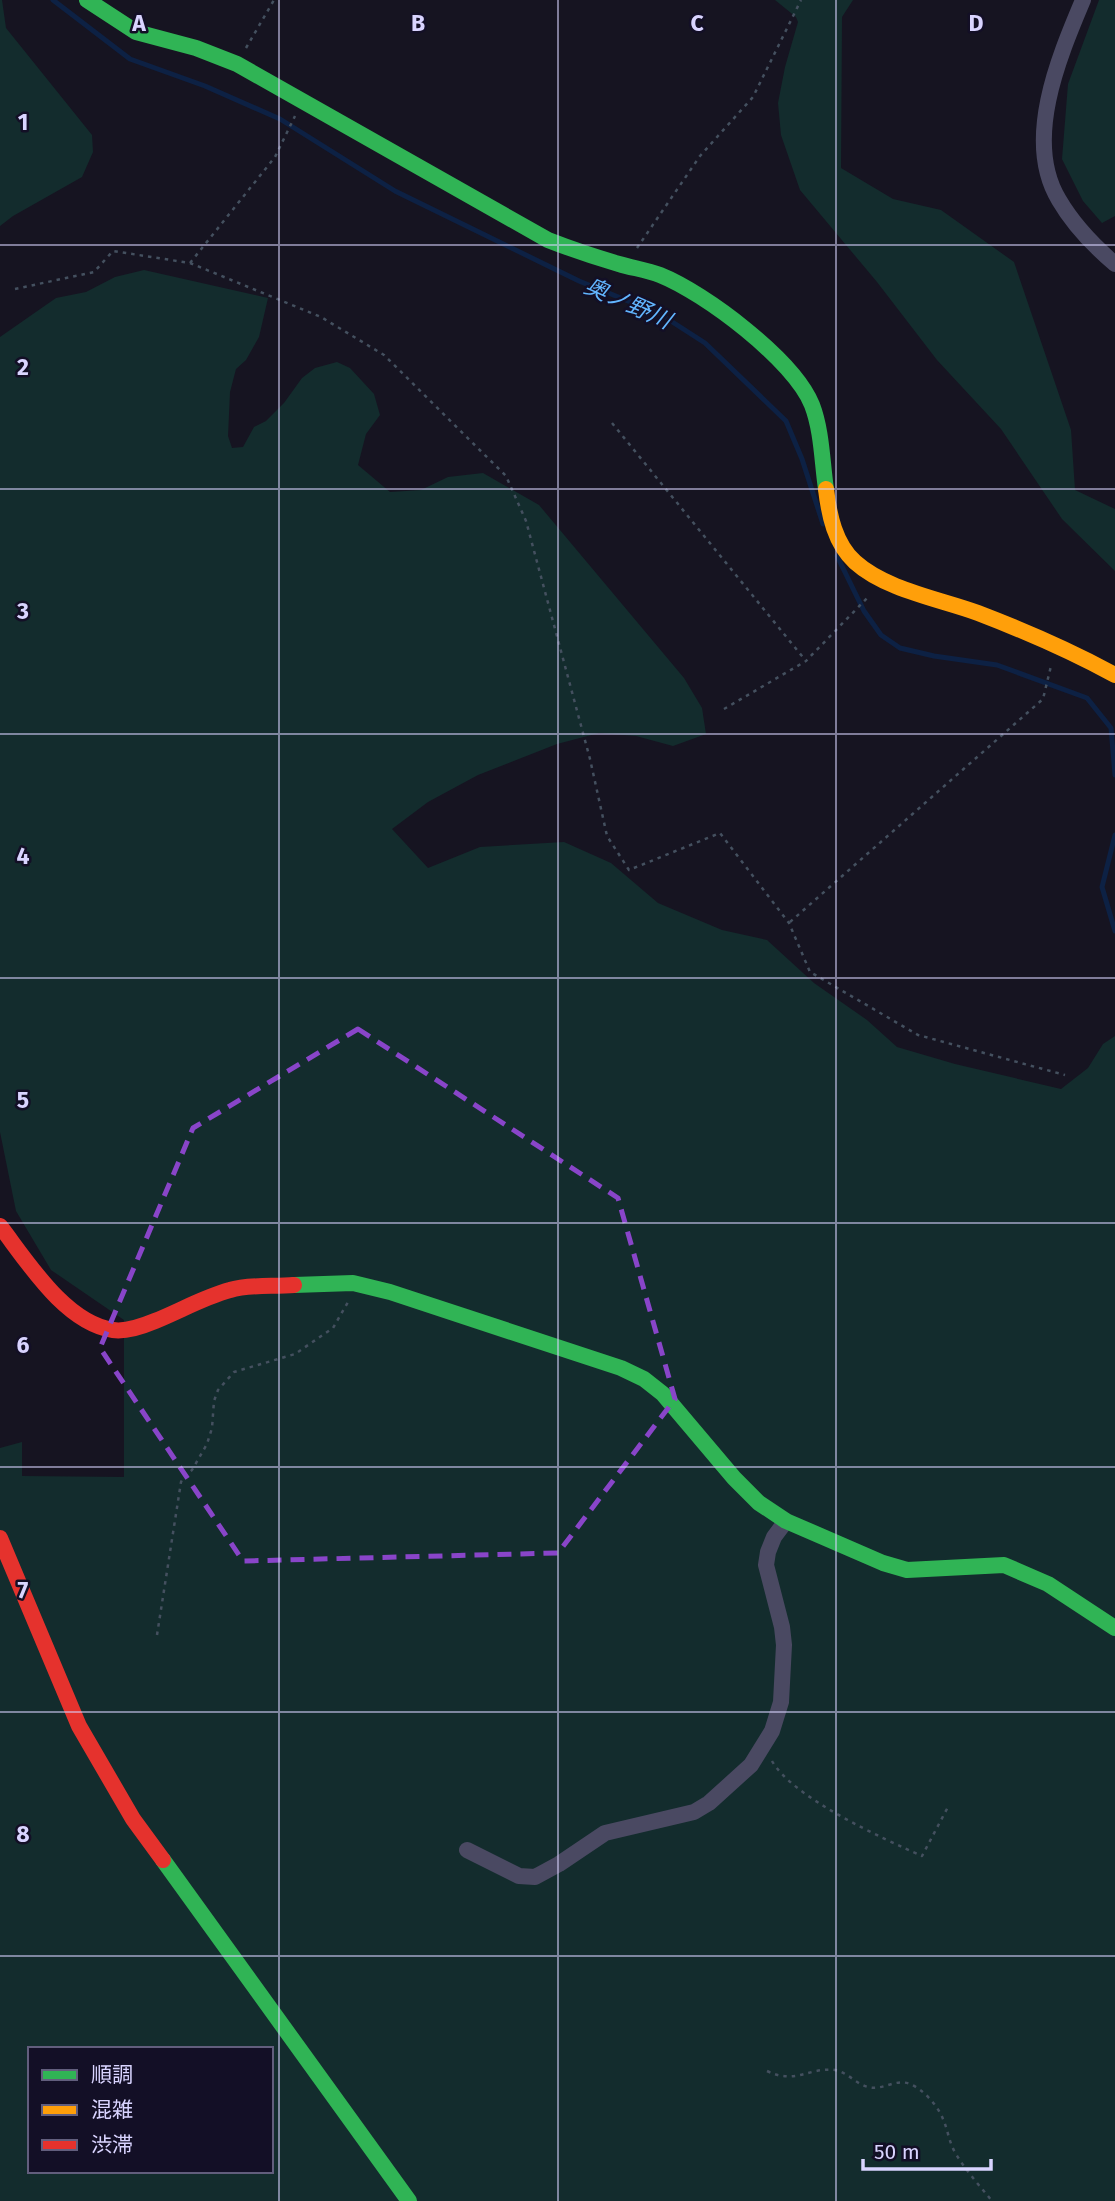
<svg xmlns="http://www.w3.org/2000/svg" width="1115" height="2201" viewBox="0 0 1115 2201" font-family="'Fira Sans','Noto Sans JP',sans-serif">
<rect width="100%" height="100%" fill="#161421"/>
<!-- green -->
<path fill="#132c2d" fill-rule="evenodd" d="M0,0h2l4,28 86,107 1,17 -11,25 -69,39 -13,10z
M775,0h78l-11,17 -1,151 52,31 48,11 73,52 57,168 4,60 40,19v62l-53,-52 -61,-90 -64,-69 -60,-78 -77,-92 -19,-55 -3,-32 7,-36 13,-45 -2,-5z
M1099,0h16v216l-13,7 -19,-22 -21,-42 6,-75z
M144,270l124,28 -9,39 -13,23 -10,9 -6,23 -2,44 4,12 11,-1 11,-20 12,-6 18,-18 18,-25 13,-10 22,-6 13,6 24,26 6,21 -14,19 -8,31 32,27 31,-2 27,-13 35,-4 56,32 145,173 18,30 4,26 -33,12 -37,-10 -37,-3 -42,11 -79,31 -50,27 -36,27 36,39 52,-21 84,-5 47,21 47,40 64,27 45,10 47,43 53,37 30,27 58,17 106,25 27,-21 15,-24 12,-8v1165h-1115v-753l22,-6v34l102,1v-157l-73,-50 -35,-59 -16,-79v-795l56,-39 30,-6 29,-15zM30,2049h241v122h-241z"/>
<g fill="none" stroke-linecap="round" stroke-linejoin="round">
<!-- stream -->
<path stroke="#0d2144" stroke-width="5" d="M53,0l77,59 75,27 75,33 115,72 184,90 81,33 45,29 81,78 16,38 21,65
M837,556l27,55 17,24 19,13 34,8 63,9 90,33 24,30 4,47
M1115,835l-13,52 13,44"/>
<!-- path -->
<path stroke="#44505f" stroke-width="2.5" stroke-dasharray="3.5 5" stroke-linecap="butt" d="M246,48l28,-48
M637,248l63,-92 53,-59 48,-97
M190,263l85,-106 20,-41
M15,289l79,-17 19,-21 77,12 131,54 63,38 122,121 20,45 64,238 17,77 22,34 91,-37 69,90 21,49 108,63 147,40
M612,423l194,238
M724,709l82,-48 64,-66
M790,922l253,-223 8,-33
M157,1635l24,-153 3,-6 8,-6 15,-26 5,-16 2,-27 4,-11 16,-18 61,-18 38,-26 15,-26
M772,1761c21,37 110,77 150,95l27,-51
M767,2071c29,14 41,-4 68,-1 12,2 21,14 33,17 15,4 27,-9 42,-3 13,5 28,22 33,35 5,11 6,24 13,35 10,17 24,32 36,47"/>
<!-- street -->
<path stroke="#4a4962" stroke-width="16" d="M1083,0c-24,57 -60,141 -24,200 14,24 35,46 56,64
M467,1850l52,26 16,1 24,-13 46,-31 89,-21 15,-9 42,-38 21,-34 9,-29 3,-57 -2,-18 -16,-62 2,-13 6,-15 12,-16"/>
<!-- fast -->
<path stroke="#30b455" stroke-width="16" d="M87,0l49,32 60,16 41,16 311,176c23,9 47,17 71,24 13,4 28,6 41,11 45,18 134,85 152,130 10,26 10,57 14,84
M294,1285l59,-2 37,9 231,76 23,11 19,15 71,84 25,25 27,18 97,42 24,7 97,-5 44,19 67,44
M163,1860l246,341"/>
<!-- slow -->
<path stroke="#ff9f0a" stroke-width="16" d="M826,489c3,26 9,55 29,73 31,28 85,37 123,51 47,18 93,38 137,62"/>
<!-- jam -->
<path stroke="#e5322d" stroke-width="16" d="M0,1226c27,35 65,97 113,104 13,2 30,-4 42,-9 25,-10 49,-24 75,-31 19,-6 44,-3 64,-5
M0,1538l79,188 54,93 30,41"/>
</g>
<!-- marked area -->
<path fill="none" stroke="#8945c9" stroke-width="5" stroke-dasharray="14 9" stroke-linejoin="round" d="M358,1029l260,169 57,201 -117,154 -315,8 -143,-213 93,-220z"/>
<!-- grid -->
<path fill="none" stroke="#d9d4ff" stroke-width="2" stroke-opacity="0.55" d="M279,0v2201M558,0v2201M836,0v2201M0,245h1115M0,489h1115M0,734h1115M0,978h1115M0,1223h1115M0,1467h1115M0,1712h1115M0,1956h1115"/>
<g text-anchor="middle" stroke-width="5" stroke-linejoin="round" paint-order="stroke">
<!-- water labels -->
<g font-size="23" font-style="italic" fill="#62b6ff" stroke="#130f26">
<text transform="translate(628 303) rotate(24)" y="8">奥ノ野川</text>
</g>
</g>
<g font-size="23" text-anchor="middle" font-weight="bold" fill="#d9d4ff" stroke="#130f26" stroke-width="5" stroke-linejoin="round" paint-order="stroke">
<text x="139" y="31">A</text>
<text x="418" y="31">B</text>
<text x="697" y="31">C</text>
<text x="976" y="31">D</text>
<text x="23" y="130">1</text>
<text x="23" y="375">2</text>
<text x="23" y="619">3</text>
<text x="23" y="864">4</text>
<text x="23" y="1108">5</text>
<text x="23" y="1353">6</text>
<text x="23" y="1598">7</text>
<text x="23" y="1842">8</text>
</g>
<!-- legend -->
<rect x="28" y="2047" width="245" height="126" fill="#130f26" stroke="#625e7d" stroke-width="2"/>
<rect x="42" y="2070" width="35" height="10" fill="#30b455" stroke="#625e7d" stroke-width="2"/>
<text x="91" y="2082" font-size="21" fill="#d9d4ff">順調</text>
<rect x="42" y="2105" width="35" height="10" fill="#ff9f0a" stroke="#625e7d" stroke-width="2"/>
<text x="91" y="2117" font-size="21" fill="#d9d4ff">混雑</text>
<rect x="42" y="2140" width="35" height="10" fill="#e5322d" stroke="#625e7d" stroke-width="2"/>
<text x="91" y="2152" font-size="21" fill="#d9d4ff">渋滞</text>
<!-- scale -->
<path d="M863 2159v10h128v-10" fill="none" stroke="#d9d4ff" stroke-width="3.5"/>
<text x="874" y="2159" font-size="21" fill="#d9d4ff" stroke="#130f26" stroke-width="5" paint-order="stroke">50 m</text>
</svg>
